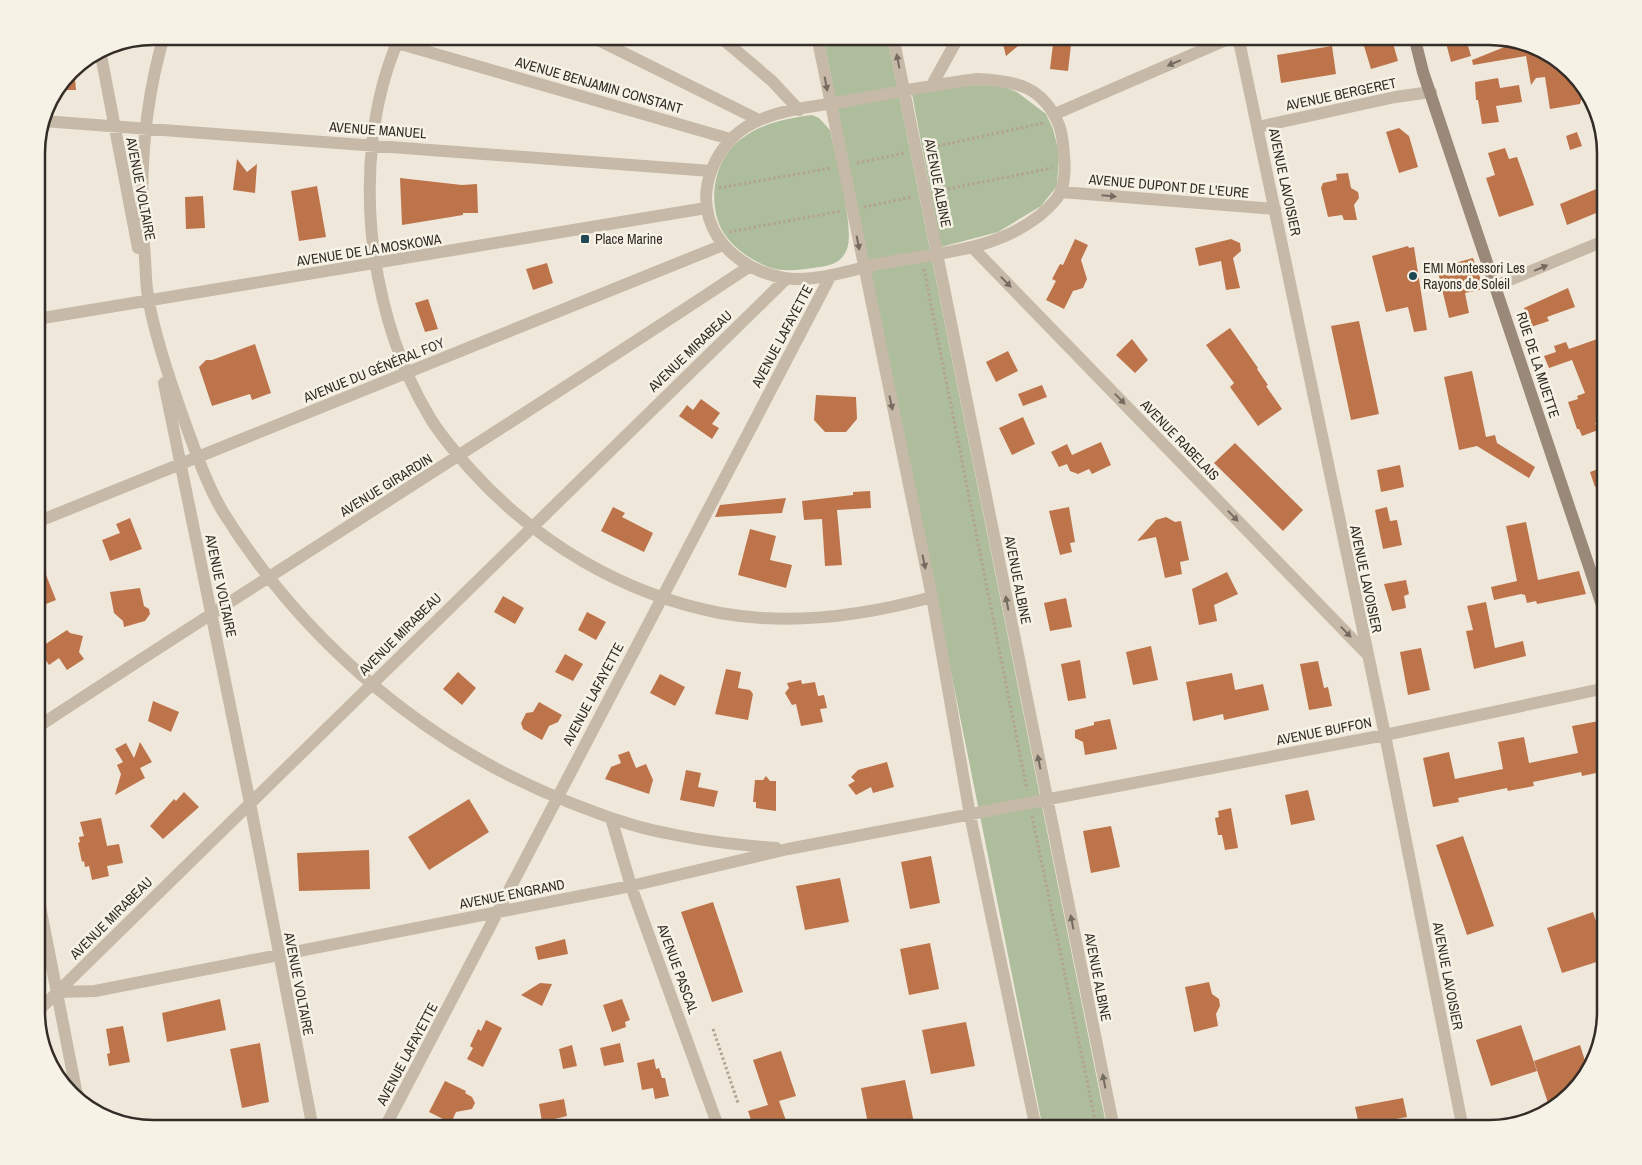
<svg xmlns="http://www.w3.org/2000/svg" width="1642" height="1165" viewBox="0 0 1642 1165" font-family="'Archivo Narrow',sans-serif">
<rect width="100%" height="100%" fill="#efe8da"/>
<!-- green -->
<path fill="#aebd9c" d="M823,36h64l220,1093h-64z
M975,85l27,1 15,6 29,22 7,15 6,24 -2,33 -16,20 -43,26 -57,15 -29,-153z
M812,115l7,3 11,12c5,25 25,98 17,119 -6,16 -20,17 -34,19 -14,2 -32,4 -45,-1 -17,-7 -36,-20 -45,-35 -17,-30 -9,-76 21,-95 19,-14 45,-19 68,-22z"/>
<!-- building -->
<path fill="#bd744b" d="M1001,36h29l-24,20z
M1054,36h18l-4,35 -18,-2z
M1361,36h30l7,25 -27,8z
M1449,36h16l6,20 -20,6 -5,-19 5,-2z
M1512,44l30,10 -8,1 8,-1 13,5 5,11 4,-1 1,6 7,-1 18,22 -8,1 -2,7 -30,5 -5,-32 -9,1 -5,7 -5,-29 -53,9 -1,-5z
M1332,46l4,28 -55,9 -4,-28z
M74,68l2,22h-19l8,-10z
M1498,78l2,10 19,-3 3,17 -26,4 3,16 -17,2 -4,-24h-2l-1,-18z
M1399,128l10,8 9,31 -19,6 -13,-41z
M1577,132l5,14 -12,4 -4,-14z
M1505,148l4,11 8,-2 17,48 -35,12 -13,-39 9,-3 -7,-22z
M237,159l10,13 10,-8 -2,29 -22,-3z
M1348,173l3,15 7,4 1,6 -5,7 3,15h-13l-2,-5 -14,2 -7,-29 2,-5 14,-3 -1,-6z
M400,178l62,7 15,-1 1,29h-15v2l-61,10z
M1606,185v24l-39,16 -7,-21z
M317,186l9,51 -27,4 -8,-50z
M203,196l2,32 -19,1 -1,-32z
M1075,239l13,6 -7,15 6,19 -4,9 -10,3 -9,18 -18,-9 10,-19 -4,-2 8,-15 3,1z
M1231,239l9,4 1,8 -8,7 7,30 -14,2 -5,-29 -22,5 -4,-18z
M1408,246l1,2 5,-1 13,83 -13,2 -6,-25 -22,5 -14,-56z
M1473,258l11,31 -19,4 4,20 -20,5 -12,-50z
M547,263l6,20 -20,7 -7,-21z
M1568,288l7,19 -28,10 2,4 -18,6 -7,-19z
M428,299l10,30 -13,3 -10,-29z
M1359,321l20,93 -28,6 -20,-94z
M1230,328l28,40 -1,1 11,16 -2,1 16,23 -24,17 -28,-39 4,-4 -28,-38z
M1600,338l6,15v67l-11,3 3,7 -16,6 -3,-7h-2l-9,-27 10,-3 -1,-3 8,-3 -13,-33 -23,8 -5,-12 12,-4 -2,-6 12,-4 3,7z
M1132,339l16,21 -13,13 -19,-18z
M255,344l16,49 -19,7 -2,-6 -38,12 -13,-39 7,-7h6z
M1008,351l10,20 -22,11 -10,-20z
M1472,371l14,66 9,-2 2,8 38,24 -6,11 -52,-32 -18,4 -15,-73z
M1042,385l5,12 -24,9 -5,-12z
M816,395l40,2 1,22 -11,13h-21l-11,-12z
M701,399l19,14 -8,11 7,4 -7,11 -33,-23 8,-11 6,5z
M1023,417l12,27 -23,11 -13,-27z
M1101,442l10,23 -19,9 -3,-5 -11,5 -8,-3 -3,-7 -8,3 -8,-15 16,-8 5,11z
M1235,443l68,67 -20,21 -69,-68z
M1400,465l4,22 -23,5 -4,-22z
M1606,466v17l-11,4 -5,-15z
M870,491l1,17 -34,2 5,55 -17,1 -3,-47 -18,1 -2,-19 51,-6v-3z
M786,498l-4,15 -67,4 5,-12z
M613,507l12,6 -3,4 31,16 -9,19 -43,-21z
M1069,507l6,35 -5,1 2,9 -12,3 -11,-44z
M1387,507l3,14 7,-1 5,25 -19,4 -8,-39z
M1166,517l9,5 6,-1 8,39 -9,2 2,12 -17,4 -9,-41 -19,4 19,-21z
M130,518l12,31 -32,12 -8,-21 18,-7 -4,-9z
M1526,522l12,58 41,-9 7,23 -49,10 -1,-3 -9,2 -2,-8 -4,-1 -27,6 -3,-13 26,-6 -11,-55z
M750,529l26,7 -6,24 22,5 -6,23 -48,-13z
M37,552l19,48 -20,8v-56z
M1227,572l11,22 -24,11 3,16 -18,4 -7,-36z
M1406,580l3,14 -5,2 2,12 -14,3 -8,-27z
M140,588l4,18 5,3 1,5 -5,7 -21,6 -1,-6 -9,-8 -4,-21z
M503,596l21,12 -9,16 -21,-12z
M1066,598l6,29 -22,4 -6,-28z
M1486,602l9,46 28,-7 3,15 -52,13 -8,-38 7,-1 -6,-24z
M587,612l19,10 -10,18 -18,-10z
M67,630l3,3 13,3 -4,16 5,7 -17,11 -8,-12 -10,7 -11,-16z
M1151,646l7,34 -25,5 -7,-33z
M1421,648l9,42 -22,5 -8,-43z
M565,654l18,10 -10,17 -18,-9z
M1080,660l6,38 -18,3 -7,-37z
M1318,661l6,27 4,-1 4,19 -23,4 -9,-46z
M726,669l15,3 -3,16 12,2 3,4 -5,26 -33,-6z
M458,672l18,16 -14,17 -19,-16z
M1232,673l3,17 28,-6 6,26 -45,10 -1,-6 -30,7 -7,-39z
M660,674l25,13 -10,19 -25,-13z
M801,680l1,4 13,-2 3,14 6,-1 3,13 -7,1 3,13 -22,4 -5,-22 -4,1 -7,-12 4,-5 -2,-5z
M153,701l26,11 -8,20 -23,-11z
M539,702l23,13 -4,7 -9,4 -7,14 -19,-11 -2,-6 5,-10 7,-1z
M1110,719l7,30 -32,6 -2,-13 -8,-4v-8l19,-5v-3z
M1599,721l7,26v24l-24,5 -1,-4 -48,10 1,4 -26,5 -1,-3 -49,10 1,4 -26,5 -10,-49 26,-6 6,27 48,-10 -5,-27 26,-5 5,26 49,-10 -6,-27z
M140,742l12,20 -12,6 5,10 -30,17 6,-21 -4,-9 6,-3 -8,-13 11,-6 8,15z
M629,751l7,17 10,-4 7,16 -4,14 -44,-15 6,-12 10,-4 -3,-8z
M887,762l7,25 -21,6 -2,-6 -15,8 -8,-10 7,-4 -4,-4 7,-7z
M686,770l15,3 -3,14 20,4 -4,16 -34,-7z
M766,776l4,5h6v30l-20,-3v-6h-3l2,-22h8z
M1308,790l7,30 -24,5 -6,-30z
M184,792l15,15 -36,32 -13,-13 24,-27 2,2z
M469,799l20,33 -60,38 -21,-33z
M1231,808l7,40 -13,2 -3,-15h-4l-3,-17 4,-1 -1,-6z
M101,818l6,28 12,-2 4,19 -16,3 2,10 -17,4 -3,-14 -4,1 -1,-6 -2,1 -4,-19 2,-1 -1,-5 5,-1 -4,-14z
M1111,826l9,41 -29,6 -8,-42z
M1463,836l31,90 -27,9 -31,-90z
M369,850l1,39 -71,2 -2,-38z
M931,856l9,47 -30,6 -9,-47z
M840,878l9,44 -44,8 -9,-44z
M713,902l30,90 -31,10 -31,-90z
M1593,912l13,40v7l-44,14 -15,-45z
M565,939l3,15 -30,6 -3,-13z
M930,943l9,46 -30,6 -9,-46z
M1209,982l3,12 7,5 1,7 -4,8 2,12 -24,6 -9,-45z
M540,983l12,1 -10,22 -21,-11z
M220,999l6,31 -59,12 -5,-29z
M622,999l8,21 -5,2 1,5 -14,5 -9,-27z
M486,1020l16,8 -19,39 -16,-8 6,-11 -3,-2 8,-17 3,2z
M966,1022l9,44 -44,8 -9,-44z
M1521,1025l16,46 -46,15 -15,-46z
M123,1026l7,36 -21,4 -2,-12 3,-1 -4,-24z
M260,1043l9,59 -27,6 -12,-59z
M620,1043l4,19 -20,4 -4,-18z
M572,1045l5,21 -14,3 -4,-20z
M1580,1045l7,22 -5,16 -25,21 -8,2 -15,-45z
M781,1051l15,45 -17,5 10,28h-35l-6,-18 20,-6 -15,-45z
M654,1059l2,10 3,-1 3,10h3l4,18 -14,3 -2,-11 -11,2 -5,-27z
M905,1080l9,43 -29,6h-16l-8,-41z
M445,1081l21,10 -1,2 7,4 3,6 -3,6 -16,3 -5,11 -22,-11z
M1403,1098l4,19 -29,5 1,7h-19l-5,-22z
M564,1099l3,17 -25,6 -3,-18z"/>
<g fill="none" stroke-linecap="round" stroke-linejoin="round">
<!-- path -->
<path stroke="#b2a392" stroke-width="3" stroke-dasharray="2.5 2.5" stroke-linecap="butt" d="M928,148l116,-25
M857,163l48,-10
M719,188l112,-20
M938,191l114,-23
M864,207l48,-10
M729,232l112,-21
M924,269l103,521
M1032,816l65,313
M713,1029l25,74"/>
<!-- street -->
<path stroke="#c6b9a7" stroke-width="12" d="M164,36c-20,68 -25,138 -20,209 2,19 1,39 5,58 9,44 24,86 39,128 10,27 20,56 35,81 82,131 204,235 348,291 31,12 62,24 95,30 36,8 73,12 110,15
M373,36l357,103
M400,36c-29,65 -35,140 -27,210 8,60 25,118 56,170 11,19 27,37 42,54 66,73 152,124 249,143 71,13 143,3 212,-16
M590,36l167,83
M719,36l53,45 27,29
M817,36l115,561 38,218 66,314
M893,36l221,1093
M1238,36l147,699 78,394
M100,50l38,198
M978,79c38,2 65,7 81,46 4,10 4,20 5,31 1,11 1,27 -4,37 -4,9 -14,17 -21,23 -45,35 -102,37 -156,47 -29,6 -69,20 -99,15 -33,-6 -65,-27 -75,-60 -10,-34 8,-72 37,-91 30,-19 71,-20 106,-27 42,-7 84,-16 126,-21z
M932,85l27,-49
M1055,114l180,-78
M43,121l668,50
M1258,127l137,-30 36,-5
M1061,192l214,17
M972,247l394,406
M1495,286l111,-46
M37,319l669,-111
M164,383l86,420 63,326
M37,522l686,-277
M36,728c237,-156 478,-305 714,-462
M611,818l20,68 88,243
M36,886l42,214
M58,992l37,-1 536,-105 157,-37 597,-114 221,-47
M36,1013l750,-734
M384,1129l447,-854"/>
<!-- secondary -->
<path stroke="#9a8979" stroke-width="12" d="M1414,36l9,36 183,545"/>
</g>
<!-- one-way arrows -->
<defs><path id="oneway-solid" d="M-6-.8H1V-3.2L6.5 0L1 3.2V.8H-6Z" transform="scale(1.25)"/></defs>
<g fill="#756b61">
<use href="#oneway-solid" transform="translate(898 61) rotate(-101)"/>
<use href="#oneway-solid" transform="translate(1174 63) rotate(157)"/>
<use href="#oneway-solid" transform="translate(826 84) rotate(79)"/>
<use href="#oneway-solid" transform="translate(1109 196) rotate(5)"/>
<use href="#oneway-solid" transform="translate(858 243) rotate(79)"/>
<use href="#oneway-solid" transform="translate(1541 268) rotate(-23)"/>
<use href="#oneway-solid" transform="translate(1006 282) rotate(46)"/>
<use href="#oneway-solid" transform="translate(1120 399) rotate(46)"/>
<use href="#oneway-solid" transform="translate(891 403) rotate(78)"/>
<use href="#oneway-solid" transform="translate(1233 516) rotate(46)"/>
<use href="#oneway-solid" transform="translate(924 562) rotate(78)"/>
<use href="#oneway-solid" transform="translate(1007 603) rotate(-101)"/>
<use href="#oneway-solid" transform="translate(1346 632) rotate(46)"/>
<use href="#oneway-solid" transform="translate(1039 762) rotate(-101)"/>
<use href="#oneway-solid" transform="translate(1072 922) rotate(-101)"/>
<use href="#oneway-solid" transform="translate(1104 1081) rotate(-101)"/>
</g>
<!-- markers -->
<g fill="#204852" stroke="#f7f2e6" stroke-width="2">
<rect x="580" y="234" width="10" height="10" rx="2.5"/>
<circle cx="1413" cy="276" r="5"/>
</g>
<g text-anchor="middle" stroke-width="5" stroke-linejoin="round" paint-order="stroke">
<!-- street labels -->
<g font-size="14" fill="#332c27" stroke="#f7f2e6">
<text transform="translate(599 85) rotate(16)" y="5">AVENUE BENJAMIN CONSTANT</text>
<text transform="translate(1341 94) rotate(-12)" y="5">AVENUE BERGERET</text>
<text transform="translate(378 130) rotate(4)" y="5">AVENUE MANUEL</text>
<text transform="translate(1285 182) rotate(78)" y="5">AVENUE LAVOISIER</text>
<text transform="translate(938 183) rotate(79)" y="5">AVENUE ALBINE</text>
<text transform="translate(1169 186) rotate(5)" y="5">AVENUE DUPONT DE L'EURE</text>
<text transform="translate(141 189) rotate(79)" y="5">AVENUE VOLTAIRE</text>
<text transform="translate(369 250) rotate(-9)" y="5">AVENUE DE LA MOSKOWA</text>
<text transform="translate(782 336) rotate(-62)" y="5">AVENUE LAFAYETTE</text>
<text transform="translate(690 351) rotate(-44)" y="5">AVENUE MIRABEAU</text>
<text transform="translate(1538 365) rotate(72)" y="5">RUE DE LA MUETTE</text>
<text transform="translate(374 370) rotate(-22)" y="5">AVENUE DU GÉNÉRAL FOY</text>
<text transform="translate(1180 440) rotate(46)" y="5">AVENUE RABELAIS</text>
<text transform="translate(386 485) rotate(-32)" y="5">AVENUE GIRARDIN</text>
<text transform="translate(1366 579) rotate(78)" y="5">AVENUE LAVOISIER</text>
<text transform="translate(1018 580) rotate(79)" y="5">AVENUE ALBINE</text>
<text transform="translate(221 586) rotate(78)" y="5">AVENUE VOLTAIRE</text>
<text transform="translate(400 634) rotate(-45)" y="5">AVENUE MIRABEAU</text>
<text transform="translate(593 694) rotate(-62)" y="5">AVENUE LAFAYETTE</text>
<text transform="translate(1324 731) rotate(-11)" y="5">AVENUE BUFFON</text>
<text transform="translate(512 894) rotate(-11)" y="5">AVENUE ENGRAND</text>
<text transform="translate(111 918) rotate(-45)" y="5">AVENUE MIRABEAU</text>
<text transform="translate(678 969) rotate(70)" y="5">AVENUE PASCAL</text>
<text transform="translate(1448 976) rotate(79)" y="5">AVENUE LAVOISIER</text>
<text transform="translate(1098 977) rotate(79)" y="5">AVENUE ALBINE</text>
<text transform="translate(299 984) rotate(79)" y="5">AVENUE VOLTAIRE</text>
<text transform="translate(407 1054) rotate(-62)" y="5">AVENUE LAFAYETTE</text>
</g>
<!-- poi labels -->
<g font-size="14" fill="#332c27" stroke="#f7f2e6" text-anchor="start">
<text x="595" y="244">Place Marine</text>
<text x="1423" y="273">EMI Montessori Les<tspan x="1423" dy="16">Rayons de Soleil</tspan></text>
</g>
</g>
<!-- crop -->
<path d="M0 0H1642V1165H0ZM153 45H1489A108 108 0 0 1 1597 153V1012A108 108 0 0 1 1489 1120H153A108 108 0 0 1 45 1012V153A108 108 0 0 1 153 45Z" fill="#f7f2e6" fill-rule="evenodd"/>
<path fill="none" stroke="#332c27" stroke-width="2.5" d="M153 45H1489A108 108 0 0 1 1597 153V1012A108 108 0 0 1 1489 1120H153A108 108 0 0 1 45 1012V153A108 108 0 0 1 153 45Z"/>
</svg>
